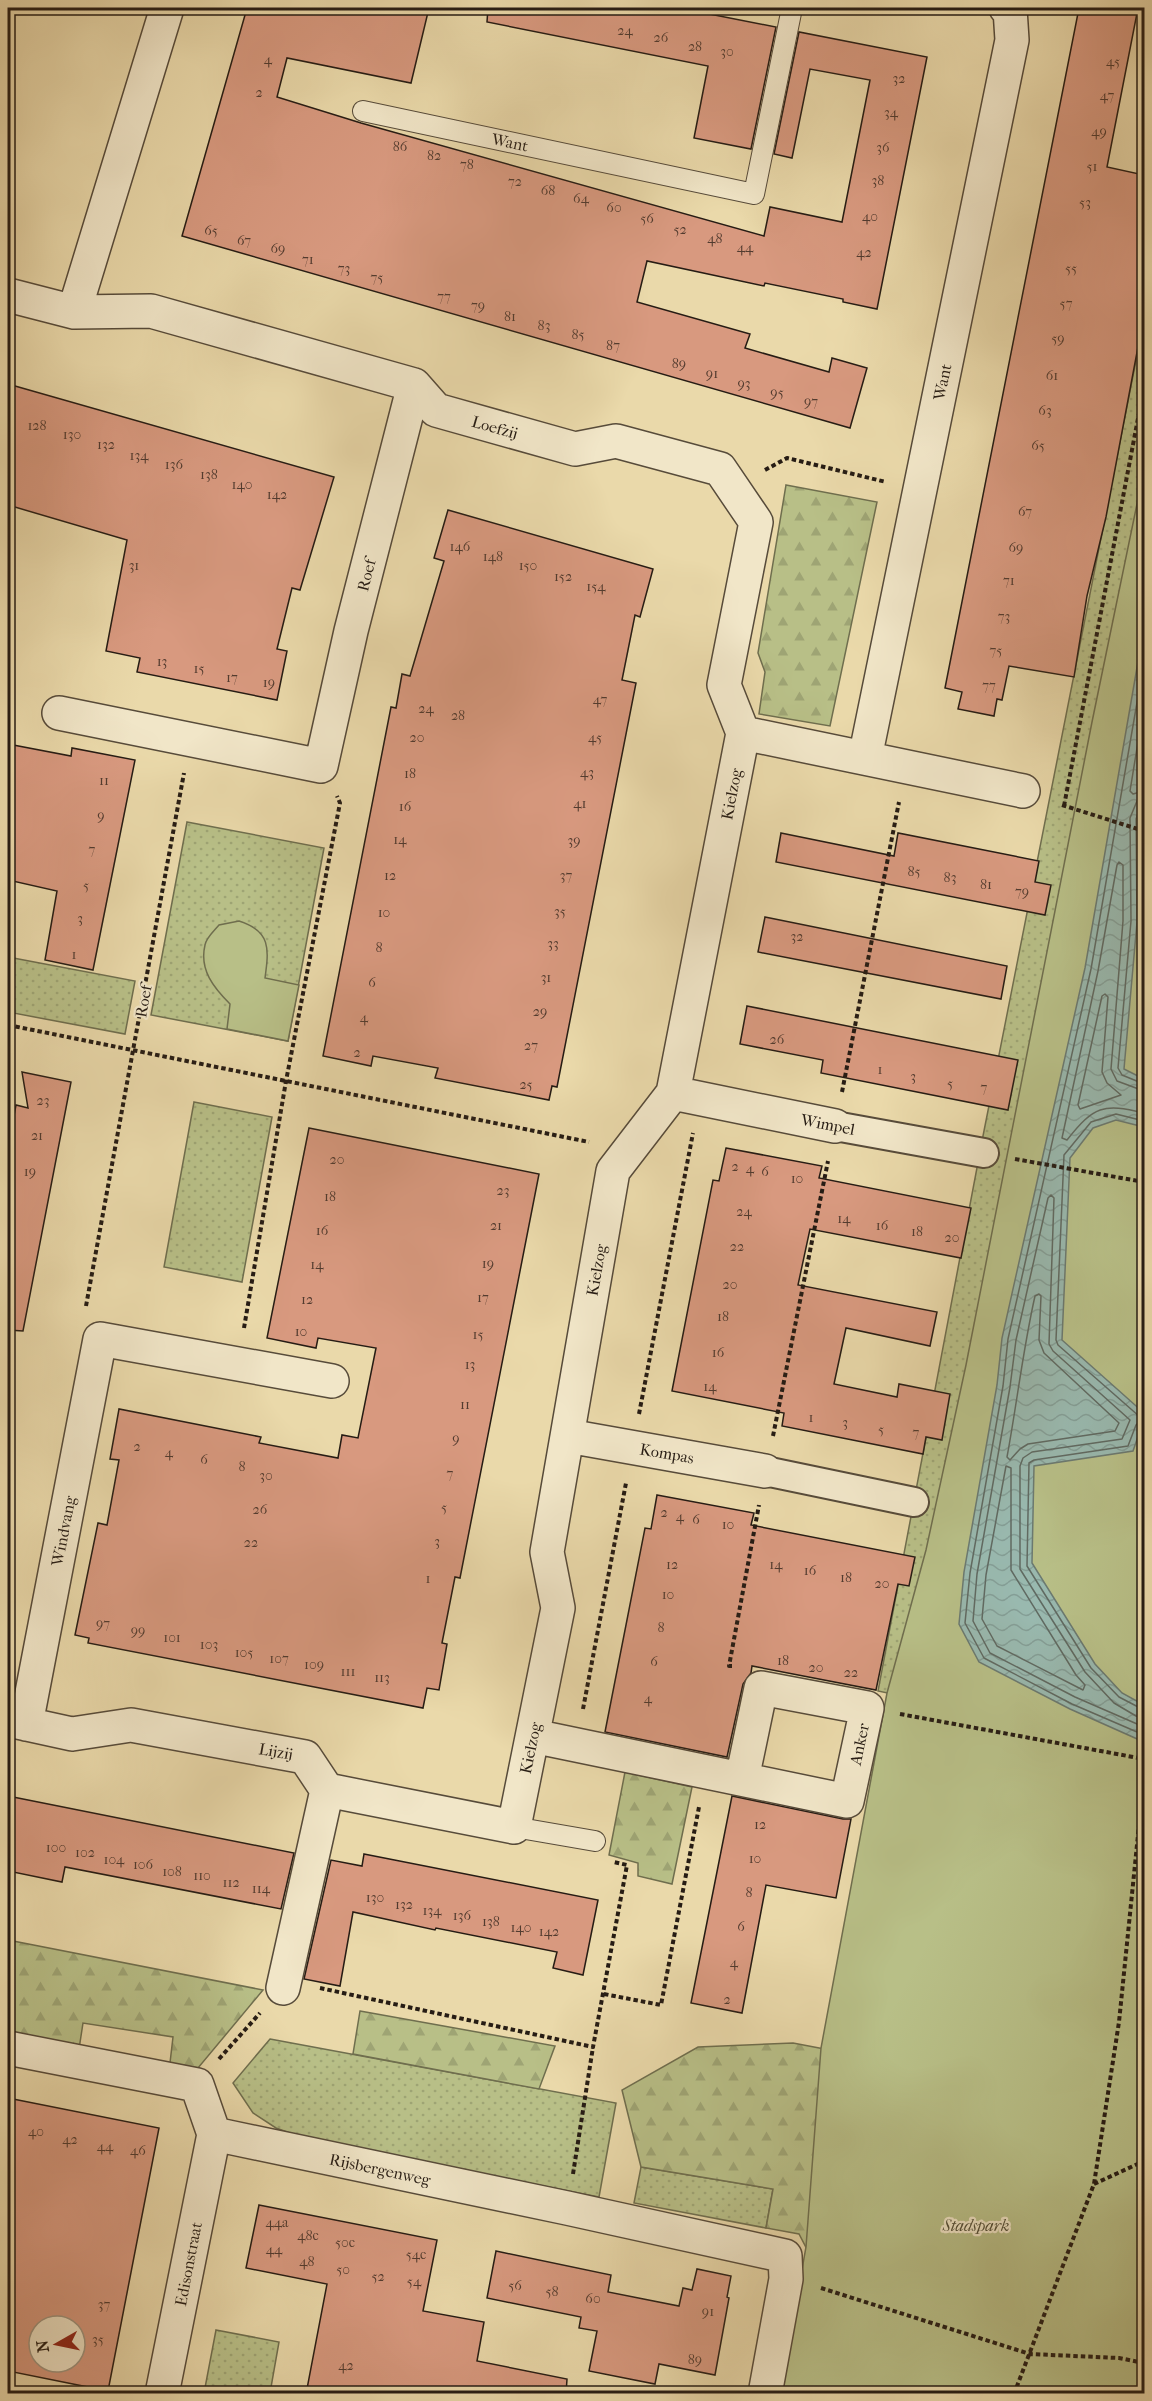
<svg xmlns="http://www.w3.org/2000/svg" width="1152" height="2401" viewBox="0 0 1152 2401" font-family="'IM FELL French Canon',serif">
<defs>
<pattern id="grass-dots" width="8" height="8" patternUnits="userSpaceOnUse" patternTransform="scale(1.5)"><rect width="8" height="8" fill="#b8bf87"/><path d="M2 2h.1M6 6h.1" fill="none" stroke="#9ea474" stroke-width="1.8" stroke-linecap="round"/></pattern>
<pattern id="forest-firs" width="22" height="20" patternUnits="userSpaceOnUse" patternTransform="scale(1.5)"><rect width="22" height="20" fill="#b8bf87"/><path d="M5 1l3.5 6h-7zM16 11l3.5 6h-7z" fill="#9ea474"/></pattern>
<pattern id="water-waves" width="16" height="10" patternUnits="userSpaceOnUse" patternTransform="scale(1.5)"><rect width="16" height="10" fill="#99b9af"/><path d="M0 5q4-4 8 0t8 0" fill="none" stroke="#849e96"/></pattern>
</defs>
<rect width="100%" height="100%" fill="#ead9aa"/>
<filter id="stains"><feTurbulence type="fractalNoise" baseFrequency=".00333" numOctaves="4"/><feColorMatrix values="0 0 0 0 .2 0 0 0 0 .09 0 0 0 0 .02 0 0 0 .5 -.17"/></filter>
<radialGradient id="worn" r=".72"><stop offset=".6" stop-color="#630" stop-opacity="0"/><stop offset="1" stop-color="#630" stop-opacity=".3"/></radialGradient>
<!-- grass -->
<path fill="url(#grass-dots)" stroke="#6f6e4e" stroke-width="1.5" d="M1144,320v307l-27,1115 -239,-51 105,-555z
M187,822l137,26 -36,193 -137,-26z
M8,957l127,24 -10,53 -117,-22z
M194,1102l78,15 -30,165 -78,-15z
M270,2039l346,64 -17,94 -290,-57 -33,-12 -23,-15 -20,-30z
M641,2167l132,22 -7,39 -132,-25z
M216,2330l63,12 -9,51h-66z"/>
<!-- forest -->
<path fill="url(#forest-firs)" stroke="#6f6e4e" stroke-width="1.5" d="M786,485l91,17 -47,224 -71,-12 6,-42 -7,-19z
M625,1772l67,15 -20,97 -34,-8v-13l-29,-8z
M8,1940l255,50 -65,78 -28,-5 3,-26 -90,-14 -4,26 -71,-15z
M360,2011l195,35 -16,43 -186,-35z
M793,2043l147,28 -130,184 -11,-21 -33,-6 7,-39 -132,-22 -19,-77 76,-43z"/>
<!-- park -->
<path fill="#b8bf87" stroke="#6f6e4e" stroke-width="1.5" d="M1144,470v1923l-364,1 26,-147 15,-199 66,-355 39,-143 40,-185 126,-643z
M239,921c32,10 30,28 26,57l34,7 -11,56 -61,-12 3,-25c-16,-16 -31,-34 -25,-59 1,-7 9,-14 14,-20z"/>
<!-- water -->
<path fill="url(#water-waves)" stroke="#6b7a71" stroke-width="1.5" d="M1144,627v171l-8,21 1,103 -13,147 20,10v48l-28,-7 -23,8 -23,30 -8,182 82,73v6l-11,32 -99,15 -2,97 63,101 27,29 22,12v37l-74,-33 -91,-47 -20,-38 5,-52 33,-187 5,-47 83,-370z"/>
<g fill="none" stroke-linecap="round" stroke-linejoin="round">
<!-- shore -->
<path stroke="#606a62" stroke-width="1.5" d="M1144,662l-53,307 -83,370 -5,47 -33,187 -5,50 19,35 88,46 72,31
M1144,705l-14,86 3,3 11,-3
M1144,798l-7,3 -7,17 1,103 -13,147 4,7 22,9
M1105,994l3,3 -6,75 5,11 14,12 -41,14 -2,-4 24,-109z
M1144,1091l-27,-10 -6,-12 12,-148v-56l-4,-3 -2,3 -19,106 -36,167 5,2c27,-34 36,-37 77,-27
M1144,1121l-28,-7 -25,8 -27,33 -8,185 2,5 82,72 1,3 -5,5 -8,21 -94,14 -5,3 -2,103 64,102 28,29 25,13
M1039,1294l2,2 -2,44 5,13 75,70 -4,8 -87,13 -8,5 -10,11 -3,-3c10,-54 16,-108 28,-161z
M1006,1466l5,2v102l65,105 9,10 -2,5 -86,-44 -15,-27 4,-44z
M1144,1718l-8,-2 -22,-13 -29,-31 -65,-103v-103l3,-8 9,-6 90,-13 8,-19 -77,-69 -4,-7 5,-146 -3,-3 -3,3 -32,142 -6,47 -33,187 -4,47 17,32 85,44 69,30"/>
</g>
<!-- building -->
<path fill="#d8997f" stroke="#261c14" stroke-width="1.5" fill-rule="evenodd" d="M247,8h182l-18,75 -124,-25 -10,39 84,26 403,113 6,-29 72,15 28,-142 -60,-11 -18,89 -18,-4 25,-122 128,25 -50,252 -34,-7v-3l-78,-16 -1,3 -117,-25 -10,41 113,32 -5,14 84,24 3,-14 35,10 -17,60 -668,-192z
M488,8h191l97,19 -25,122 -57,-11 14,-72 -221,-44z
M1079,8h59l-31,159 37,8v140l-38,202 -19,79 -13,81 -65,-11 -7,34 -5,-1 -3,17 -36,-7 4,-17 -17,-4z
M8,384l326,93 -34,113 -8,-2 -15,61 10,2 -10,49 -140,-28 3,-14 -34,-7 21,-111 -119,-35z
M448,510l205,59 -13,48 -5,-2 -13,65 14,3 -79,404 -5,-1 -3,14 -114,-22 3,-10 -65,-12 -2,10 -48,-10 68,-349 5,1 6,-34 8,2 34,-115 -10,-3z
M8,744l63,12 1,-8 63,12 -42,210 -48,-10 12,-69 -49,-11z
M781,833l113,23 4,-23 141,28 -4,21 16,3 -6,30 -269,-53z
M765,917l242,49 -6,33 -243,-47z
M747,1006l271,54 -10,50 -187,-37 2,-13 -83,-16z
M22,1072l49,10 -48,249 -15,-1v-184l8,-41 12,3z
M309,1128l230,46 -79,404 -5,-1 -13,66 5,1 -8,46 -12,-2 -4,20 -335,-65 1,-5 -14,-3 23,-112 9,2 12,-65 -9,-1 9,-50 142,28 -2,6 79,15 4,-23 16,3 18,-90 -58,-10 -2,10 -49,-10z
M726,1148l96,18 -3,12 152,30 -10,50 -151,-29 -12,56 139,27 -7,34 -84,-18 -12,56 63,13 2,-13 51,10 -8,46 -16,-3 -3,17 -141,-28 2,-13 -112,-22 41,-211 6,1z
M657,1495l97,18 -3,12 164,32 -6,29 -11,-2 -22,106 -124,-24 -1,7 -8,11 -16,73 -122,-25 40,-204 6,1z
M8,1796l286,57 -13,56 -216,-42 -3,15 -54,-11z
M732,1796l111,23h8l-15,79 -70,-13 -24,128 -51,-10z
M364,1854l234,46 -15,75 -30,-7 4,-16 -121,-24 -1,2 -82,-18 -13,74 -36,-7 27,-119 31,6z
M8,2098l151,30 -51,263 -100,-20zM39,2326h36v36h-36z
M259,2205l178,35 -14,71 61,11 -7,39 90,18 -1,15h-260l21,-110 -81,-16z
M496,2251l115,24 -3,17 71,14 4,-18 9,2 5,-21 34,7 -4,21 2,1 -14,77 -56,-11 -4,20 -66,-13 8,-40 -18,-3 2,-11 -94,-19z"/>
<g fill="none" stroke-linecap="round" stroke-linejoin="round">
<!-- service casing -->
<g stroke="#574b3a" stroke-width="22">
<path id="service" d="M363,111l391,83 38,-186
M514,1827l81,14"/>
</g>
<!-- pedestrian casing -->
<g stroke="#574b3a" stroke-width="32">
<path id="pedestrian" d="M835,1126l149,27
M765,1471l149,31"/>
</g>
<!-- minor casing -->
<g stroke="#574b3a" stroke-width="36">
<path id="minor" d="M8,295l66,17 77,-1 263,74 22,25 139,39 41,-8 104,28 36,53 -32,163 19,48
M74,312l93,-304
M59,713l262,53 30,-135 63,-246
M743,733l280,58
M865,758l147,-718 -2,-31 -4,-1
M673,1093l162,33
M568,1436l197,35
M8,1720l64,14 59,-9 174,32 22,33 -44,198
M26,1724l74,-385 232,42
M533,1736l314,65 20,-93 -106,-20 -19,91
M327,1790l187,37 44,-219 -11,-56 66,-381 60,-78 70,-360
M8,2048l189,37 17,49 353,74 218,48 1,23 -21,115
M162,2394l52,-260"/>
</g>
<!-- path -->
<path stroke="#261c14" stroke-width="4" stroke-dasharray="4.5 3" stroke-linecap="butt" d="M765,470l22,-12 99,24
M1062,805l82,26
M1064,806l80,-419
M8,1025l581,117
M842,1092l57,-290
M1015,1159l129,23
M86,1306l98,-533
M244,1328l42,-247 54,-278 -3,-7
M639,1414l54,-281
M773,1436l55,-275
M732,1666h-3l30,-161
M583,1709l43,-226
M900,1714l244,45
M320,1988l273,59 34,-182 -13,-3
M604,1994l57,11 38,-198
M219,2059l41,-46
M573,2174l20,-127
M1094,2184l50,-23
M821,2288l209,66 89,4 25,5
M1014,2394l80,-210 25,-162 25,-246"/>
<!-- service -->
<use href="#service" stroke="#f1e6c8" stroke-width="20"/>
<!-- pedestrian -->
<use href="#pedestrian" stroke="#f1e6c8" stroke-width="28"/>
<!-- minor -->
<use href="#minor" stroke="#f1e6c8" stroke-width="33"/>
</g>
<g text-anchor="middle" stroke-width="4.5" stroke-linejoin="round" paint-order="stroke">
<!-- number labels -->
<g font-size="14" fill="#523b2f">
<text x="625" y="35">24</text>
<text x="661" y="42">26</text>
<text x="695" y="51">28</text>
<text x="727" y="56">30</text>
<text x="268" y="64">4</text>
<text x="1113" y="66">45</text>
<text x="899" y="83">32</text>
<text x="259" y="97">2</text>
<text x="1107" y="100">47</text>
<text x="891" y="117">34</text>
<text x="1099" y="136">49</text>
<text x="400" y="151">86</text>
<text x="883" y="152">36</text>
<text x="434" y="160">82</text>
<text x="467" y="169">78</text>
<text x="1092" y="171">51</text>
<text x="878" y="185">38</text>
<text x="515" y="186">72</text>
<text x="548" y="195">68</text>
<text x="581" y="203">64</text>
<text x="1085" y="207">53</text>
<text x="614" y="212">60</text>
<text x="870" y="221">40</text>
<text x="647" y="223">56</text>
<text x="680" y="234">52</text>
<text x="211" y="235">65</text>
<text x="715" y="243">48</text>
<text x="244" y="245">67</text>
<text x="745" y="252">44</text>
<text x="278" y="253">69</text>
<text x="864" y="257">42</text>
<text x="308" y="264">71</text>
<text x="344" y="273">73</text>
<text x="1071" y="273">55</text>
<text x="377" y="282">75</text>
<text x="444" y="301">77</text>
<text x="1066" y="308">57</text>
<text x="478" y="310">79</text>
<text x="510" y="321">81</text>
<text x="544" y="330">83</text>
<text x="578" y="339">85</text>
<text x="1058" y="343">59</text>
<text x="613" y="350">87</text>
<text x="679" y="368">89</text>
<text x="712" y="378">91</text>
<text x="1052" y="380">61</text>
<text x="744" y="388">93</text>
<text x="777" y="397">95</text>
<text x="811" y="406">97</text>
<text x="1045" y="415">63</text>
<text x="37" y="430">128</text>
<text x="72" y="439">130</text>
<text x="106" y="449">132</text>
<text x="1038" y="450">65</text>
<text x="139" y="460">134</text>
<text x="174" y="469">136</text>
<text x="209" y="479">138</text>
<text x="242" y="489">140</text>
<text x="277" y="499">142</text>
<text x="1025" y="516">67</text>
<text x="460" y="551">146</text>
<text x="1016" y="552">69</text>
<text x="493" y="561">148</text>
<text x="134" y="570">31</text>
<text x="528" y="570">150</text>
<text x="563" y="581">152</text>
<text x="1009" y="585">71</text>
<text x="596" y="591">154</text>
<text x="1004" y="621">73</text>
<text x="996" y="655">75</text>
<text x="162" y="666">13</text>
<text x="199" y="673">15</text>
<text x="232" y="682">17</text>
<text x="269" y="687">19</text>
<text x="989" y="690">77</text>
<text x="600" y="704">47</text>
<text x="426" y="713">24</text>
<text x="458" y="720">28</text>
<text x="417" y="742">20</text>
<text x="595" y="742">45</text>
<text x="587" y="777">43</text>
<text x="410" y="778">18</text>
<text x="104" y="785">11</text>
<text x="580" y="808">41</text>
<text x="405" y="811">16</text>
<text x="101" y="820">9</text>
<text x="400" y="844">14</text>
<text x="574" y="845">39</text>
<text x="92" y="854">7</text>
<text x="914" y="876">85</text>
<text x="390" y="880">12</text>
<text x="566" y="880">37</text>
<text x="950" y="882">83</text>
<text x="986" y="889">81</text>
<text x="86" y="890">5</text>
<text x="1022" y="896">79</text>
<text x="560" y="916">35</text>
<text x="384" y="917">10</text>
<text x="80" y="923">3</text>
<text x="797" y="941">32</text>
<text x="553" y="948">33</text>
<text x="379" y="952">8</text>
<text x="74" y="959">1</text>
<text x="546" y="982">31</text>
<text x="372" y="987">6</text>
<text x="540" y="1016">29</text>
<text x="364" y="1022">4</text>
<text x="777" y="1044">26</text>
<text x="531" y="1050">27</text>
<text x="357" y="1057">2</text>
<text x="880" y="1074">1</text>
<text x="913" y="1081">3</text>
<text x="950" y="1088">5</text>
<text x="526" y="1089">25</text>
<text x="984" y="1092">7</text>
<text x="43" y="1105">23</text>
<text x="37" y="1140">21</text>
<text x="337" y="1164">20</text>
<text x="735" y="1171">2</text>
<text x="750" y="1173">4</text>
<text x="30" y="1176">19</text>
<text x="765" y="1176">6</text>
<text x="797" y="1183">10</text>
<text x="503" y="1195">23</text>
<text x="330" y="1201">18</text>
<text x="744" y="1216">24</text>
<text x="844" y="1223">14</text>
<text x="496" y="1230">21</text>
<text x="882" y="1230">16</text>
<text x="322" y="1235">16</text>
<text x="917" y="1236">18</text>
<text x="952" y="1242">20</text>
<text x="737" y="1251">22</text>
<text x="488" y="1268">19</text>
<text x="317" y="1269">14</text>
<text x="730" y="1289">20</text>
<text x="483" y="1302">17</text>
<text x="307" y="1304">12</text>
<text x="723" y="1321">18</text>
<text x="301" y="1336">10</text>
<text x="478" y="1339">15</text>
<text x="718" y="1357">16</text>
<text x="470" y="1369">13</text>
<text x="710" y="1391">14</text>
<text x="465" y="1409">11</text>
<text x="811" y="1422">1</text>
<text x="845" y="1427">3</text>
<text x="881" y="1434">5</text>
<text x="916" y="1437">7</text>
<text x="456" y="1443">9</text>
<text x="137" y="1451">2</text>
<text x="169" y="1457">4</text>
<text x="204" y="1464">6</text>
<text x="242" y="1471">8</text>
<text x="450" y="1478">7</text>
<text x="266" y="1480">30</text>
<text x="444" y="1512">5</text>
<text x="260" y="1514">26</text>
<text x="664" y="1517">2</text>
<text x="680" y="1521">4</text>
<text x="696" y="1524">6</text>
<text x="728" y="1529">10</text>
<text x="437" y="1546">3</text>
<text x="251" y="1547">22</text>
<text x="672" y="1569">12</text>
<text x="776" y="1569">14</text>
<text x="810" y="1575">16</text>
<text x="846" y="1582">18</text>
<text x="428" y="1583">1</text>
<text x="882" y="1588">20</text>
<text x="668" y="1599">10</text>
<text x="103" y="1628">97</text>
<text x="661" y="1632">8</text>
<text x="138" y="1635">99</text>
<text x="172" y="1642">101</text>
<text x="209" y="1649">103</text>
<text x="244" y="1657">105</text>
<text x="279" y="1663">107</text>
<text x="783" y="1665">18</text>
<text x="654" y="1666">6</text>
<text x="314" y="1669">109</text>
<text x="816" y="1672">20</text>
<text x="348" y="1676">111</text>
<text x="851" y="1677">22</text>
<text x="382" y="1682">113</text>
<text x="648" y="1703">4</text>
<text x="760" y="1829">12</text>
<text x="56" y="1852">100</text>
<text x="85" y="1857">102</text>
<text x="755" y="1863">10</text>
<text x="114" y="1864">104</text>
<text x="143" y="1869">106</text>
<text x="172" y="1876">108</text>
<text x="202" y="1880">110</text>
<text x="231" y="1887">112</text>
<text x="261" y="1893">114</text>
<text x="749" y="1897">8</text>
<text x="375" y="1902">130</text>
<text x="404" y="1909">132</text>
<text x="432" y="1915">134</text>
<text x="462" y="1920">136</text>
<text x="491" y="1926">138</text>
<text x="741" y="1931">6</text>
<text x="521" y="1932">140</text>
<text x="549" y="1936">142</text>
<text x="734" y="1967">4</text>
<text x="727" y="2004">2</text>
<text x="36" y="2136">40</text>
<text x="70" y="2144">42</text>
<text x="105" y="2151">44</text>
<text x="138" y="2155">46</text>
<text x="277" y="2227">44a</text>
<text x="308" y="2240">48c</text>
<text x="345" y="2247">50c</text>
<text x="274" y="2254">44</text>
<text x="416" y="2259">54c</text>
<text x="307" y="2266">48</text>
<text x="343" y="2274">50</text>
<text x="378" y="2281">52</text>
<text x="414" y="2286">54</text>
<text x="515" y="2290">56</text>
<text x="552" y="2296">58</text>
<text x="593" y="2303">60</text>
<text x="104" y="2309">37</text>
<text x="708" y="2316">91</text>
<text x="98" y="2344">35</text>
<text x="695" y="2364">89</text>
<text x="346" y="2370">42</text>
</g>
<!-- street labels -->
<g font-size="16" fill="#261c14" stroke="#f1e6c8">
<text transform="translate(510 142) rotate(12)" y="6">Want</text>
<text transform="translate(942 382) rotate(-78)" y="6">Want</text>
<text transform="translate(495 427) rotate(16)" y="6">Loefzij</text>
<text transform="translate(366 575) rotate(-76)" y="6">Roef</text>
<text transform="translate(731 794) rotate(-79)" y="6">Kielzog</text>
<text transform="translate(143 1001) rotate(-80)" y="6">Roef</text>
<text transform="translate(828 1124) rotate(11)" y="6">Wimpel</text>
<text transform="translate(596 1270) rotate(-80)" y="6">Kielzog</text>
<text transform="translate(667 1453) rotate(10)" y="6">Kompas</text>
<text transform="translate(63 1531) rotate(-79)" y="6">Windvang</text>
<text transform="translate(859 1744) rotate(-78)" y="6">Anker</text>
<text transform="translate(530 1748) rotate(-78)" y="6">Kielzog</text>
<text transform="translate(276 1751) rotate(10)" y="6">Lijzij</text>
<text transform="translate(380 2169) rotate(12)" y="6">Rijsbergenweg</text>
<text transform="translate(188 2264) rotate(-79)" y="6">Edisonstraat</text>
</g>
<!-- park labels -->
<g font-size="16" font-style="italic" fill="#524d36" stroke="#f1e6c8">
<text x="976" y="2231">Stadspark</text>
</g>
</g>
<!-- margin -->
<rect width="1152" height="2401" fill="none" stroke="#ead9aa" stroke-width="30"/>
<rect x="9" y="9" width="1134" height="2383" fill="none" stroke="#261c14" stroke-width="3"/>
<rect x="15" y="15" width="1122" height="2371" fill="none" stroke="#261c14" stroke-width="1.5"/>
<!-- north arrow -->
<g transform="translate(57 2344) rotate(261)"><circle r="28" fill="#f1e6c8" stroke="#a09580" stroke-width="1.5"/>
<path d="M0-4.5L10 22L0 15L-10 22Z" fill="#8f2418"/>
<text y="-9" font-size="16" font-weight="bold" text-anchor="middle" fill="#261c14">N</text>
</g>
<rect width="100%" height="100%" filter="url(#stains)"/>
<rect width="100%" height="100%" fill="url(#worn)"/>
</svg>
